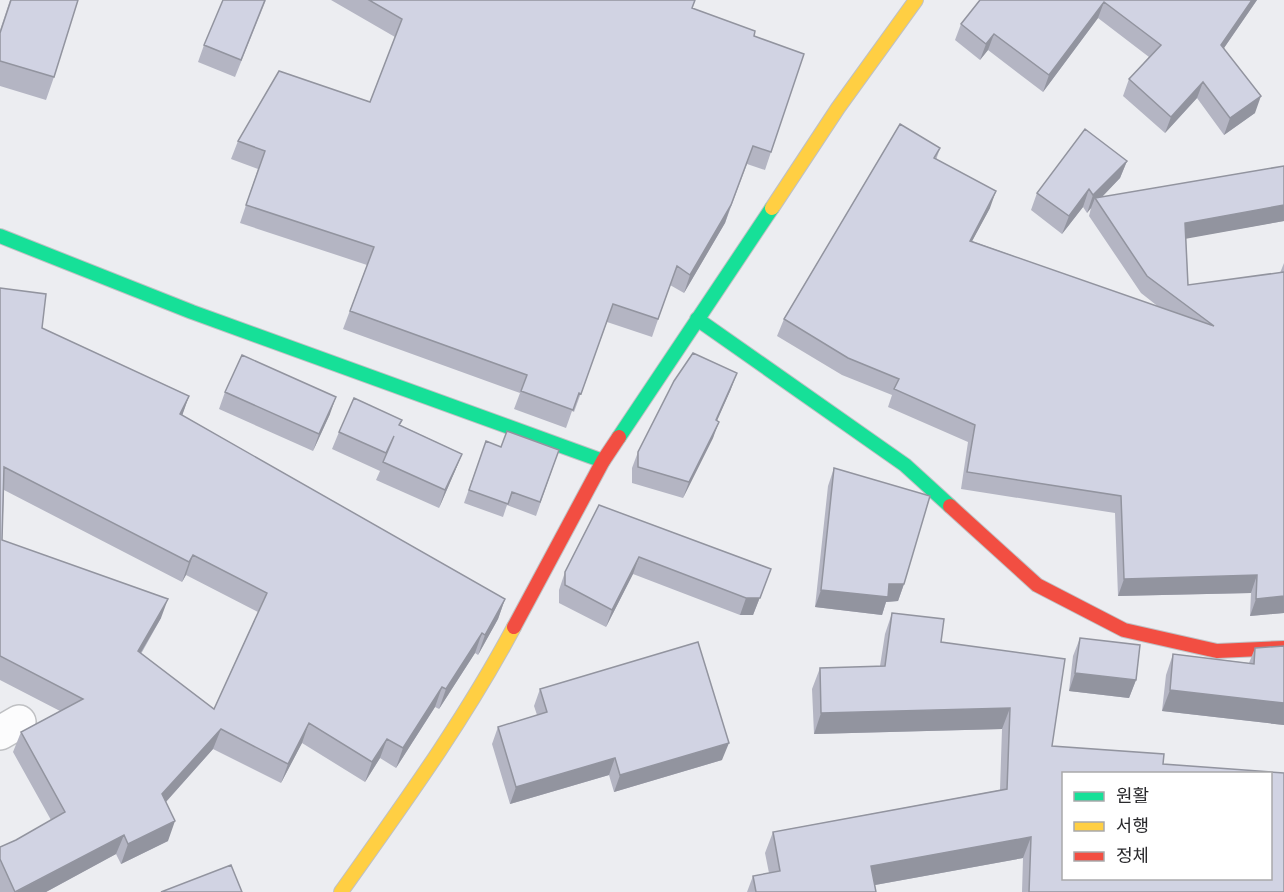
<svg xmlns="http://www.w3.org/2000/svg" width="1284" height="892" viewBox="0 0 1284 892" font-family="Mulish,'Noto Sans KR',sans-serif">
<rect width="100%" height="100%" fill="#ecedf1"/>
<g fill="none" stroke-linecap="round" stroke-linejoin="round">
<!-- street casing -->
<g stroke="#bfc0c3" stroke-width="36">
<path id="street" d="M0,733l19,-11"/>
</g>
<!-- fast casing -->
<g stroke="#bfc0c3" stroke-width="16">
<path id="fast" d="M0,236l192,76 411,149
M697,319l208,146 45,41
M619,437l153,-229"/>
</g>
<!-- slow casing -->
<g stroke="#bfc0c3" stroke-width="16">
<path id="slow" d="M772,208l66,-100 78,-108
M341,892c61,-86 123,-171 173,-265"/>
</g>
<!-- jam casing -->
<g stroke="#bfc0c3" stroke-width="16">
<path id="jam" d="M950,506l87,79 87,45 93,21 67,-3
M514,627l89,-166 16,-24"/>
</g>
<!-- street -->
<use href="#street" stroke="#fcfcfd" stroke-width="33"/>
<!-- fast -->
<use href="#fast" stroke="#16e098" stroke-width="14"/>
<!-- slow -->
<use href="#slow" stroke="#ffcf43" stroke-width="14"/>
<!-- jam -->
<use href="#jam" stroke="#f24e42" stroke-width="14"/>
</g>
<!-- wall -->
<path fill="#b4b5c3" fill-rule="evenodd" d="M10,0h68l-24,77 -8,23 -46,-14v-56z
M266,0l-31,77 -37,-15 6,-17z
M331,0h364l-3,8 62,28 17,116 -6,18 -18,-6 -22,59 -41,70 -14,-8 -18,52 -45,-15 -33,90 -2,-1 -6,17 -52,-19 6,-16 -177,-64 24,-64 -127,-42 18,-54 -27,-10 7,-18 132,-39 25,-65z
M980,0h277l-33,48 31,65 -31,22 -27,-37 -32,35 -42,-37 6,-17 20,-22 -51,-39 -55,74 -55,-42 -8,10 -25,-20 6,-16z
M940,148l-4,12 54,48 -18,33 188,67 -19,-15 -52,-77 2,-8 -4,5 -4,-6 -21,27 -31,-24 6,-17 90,-32 -7,17 -18,19 182,-31v55l-98,17 2,47 92,-12 4,-10v350l-34,3 1,-23 -133,3 -3,-83 -154,-24 7,-47 -80,-35 4,-12 -50,-20 -65,-39 7,-17z
M0,288l42,40 147,68 -7,19 323,184 -7,20 -20,36 -3,-2 -36,56 -4,-2 -39,61 -16,-10 -15,24 -63,-39 -21,40 -68,-34 -47,53 2,39 -47,23 -5,-10 -70,38h-46v-45l16,-7 35,-20 -38,-68 8,-20 39,-21 -60,-31zM4,490l178,92 4,-7 72,37 -44,97 -73,-55 20,-36 -159,-78z
M731,389l-14,32 -4,17 -30,60 -51,-15v-15l6,-16z
M225,392l105,22 -17,37 -94,-42z
M402,420l-2,5 62,29 -7,17 -16,37 -63,-28 4,-9 -48,-22 7,-17z
M486,441l15,6 58,3 -23,66 -29,-11 -4,12 -39,-14z
M834,468l70,116 -6,17 -12,1 -4,13 -67,-8 13,-121z
M599,505l172,64 -18,46h-13l-107,-41 -27,53 -47,-24v-13l6,-18z
M892,613l49,29 111,104 111,18 121,128h-262l1,-34 -148,27 1,7h-129l6,-16 16,-3 -4,-20 8,-21 227,-42 2,-61 -188,5 -2,-45 8,-21 60,-2 5,-32z
M1080,638l56,42 -7,18 -60,-7 4,-35z
M1284,646v79l-122,-14 4,-36 7,-21 76,9 6,-15z
M540,689l182,71 -108,32 -5,-17 -99,29 -18,-60 6,-17 39,-12 -3,-9z"/>
<!-- shaded-wall -->
<path fill="#92949f" d="M1252,0h5l-42,61 6,-16z
M1104,2l-6,16 -55,74 6,-17z
M994,34l-6,16 -8,10 6,-16z
M1203,82l-6,16 -32,35 6,-16z
M1261,96l-6,17 -31,22 6,-17z
M1127,161l-7,17 -23,24 -2,-4 -4,10 -4,5 6,-18z
M1089,189l-6,18 -21,27 7,-18z
M996,191l-6,17 -27,50 7,-17z
M731,205l-6,18 -41,70 6,-18z
M1284,205v16l-105,19 6,-17z
M737,373l-6,16 -21,47 6,-16z
M189,396l-7,20 -2,-2z
M336,397l-6,17 -17,37 6,-17z
M719,422l-6,16 -30,60 6,-16z
M462,454l-7,17 -16,37 6,-18z
M193,555l-7,20 -4,7 7,-20z
M639,557l-6,17 -27,53 6,-17z
M771,569l-18,46h-13l6,-17z
M1257,575l-6,18 -133,3 6,-17z
M889,584h15l-6,17 -12,1 -4,13 -67,-8 6,-17z
M1284,596v17l-34,3 6,-17z
M168,599l-7,19 -31,53 8,-20z
M505,599l-7,20 -20,36 7,-20z
M482,633l-7,20 -36,56 7,-20z
M1075,673l61,7 -7,18 -60,-7z
M442,687l-7,20 -39,61 7,-20z
M1170,690l114,13v22l-122,-14z
M1010,708l-8,21 -188,5 7,-21z
M309,723l-7,20 -21,40 7,-19z
M221,729l-8,20 -58,65 7,-20z
M387,739l-7,19 -15,24 7,-20z
M729,743l-7,17 -108,32 6,-17z
M615,758l-6,17 -99,29 6,-17z
M175,821l-7,20 -47,23 7,-20z
M124,835l-8,19 -70,38h-30z
M1031,837l-8,21 -159,29 7,-21z"/>
<!-- building -->
<path fill="#d1d3e3" stroke="#92949f" stroke-width="1.5" fill-rule="evenodd" d="M11,0h67l-24,77 -54,-16v-28z
M223,0h42l-24,60 -37,-15z
M369,0h326l-3,8 63,23 -1,5 50,18 -33,98 -18,-6 -22,59 -41,70 -13,-9 -19,53 -45,-15 -32,90 -2,-1 -6,17 -52,-19 6,-16 -177,-64 24,-64 -128,-42 19,-54 -27,-10 41,-70 91,31 32,-83z
M980,0h272l-31,45 40,51 -31,22 -27,-36 -32,35 -42,-38 32,-34 -57,-43 -55,73 -55,-41 -8,10 -25,-20z
M900,124l40,24 -6,10 62,33 -26,50 244,85 -67,-50 -52,-78 189,-32v39l-99,18 3,62 96,-13v324l-28,3 1,-24 -133,4 -3,-83 -154,-24 8,-47 -81,-36 5,-10 -51,-21 -64,-39z
M1085,129l42,32 -34,34 -4,-6 -20,27 -32,-23z
M0,288l46,6 -4,34 147,68 -9,18 325,185 -20,36 -3,-2 -36,56 -4,-2 -39,61 -16,-9 -15,23 -63,-39 -21,41 -67,-35 -59,65 13,27 -47,23 -4,-9 -109,57 -15,-33v-12l16,-7 49,-28 -44,-80 62,-33 -83,-43zM4,467l185,95 4,-7 74,38 -53,116 -76,-58 30,-52 -166,-59z
M693,353l44,20 -21,47 3,2 -30,60 -51,-15v-15l36,-71z
M242,355l94,42 -17,37 -94,-42z
M354,398l48,22 -3,5 63,29 -17,36 -62,-28 11,-26 -8,17 -47,-21z
M507,431l52,19 -19,52 -28,-10 -4,12 -39,-14 17,-49 15,6z
M834,468l96,28 -26,88h-15l-1,13 -67,-7z
M599,505l172,64 -11,29h-14l-107,-41 -27,53 -47,-25v-13z
M892,613l52,6 -3,23 124,17 -13,87 112,8 -1,10 121,9v119h-255l2,-55 -160,29 5,26h-120l-3,-16 27,-5 -7,-39 234,-43 3,-81 -189,5 -1,-45 65,-2zM1064,774h206v105h-206z
M1080,638l60,7 -4,35 -61,-7z
M698,642l31,101 -109,32 -5,-17 -99,29 -18,-60 49,-15 -7,-23z
M1284,646v57l-114,-13 3,-36 81,10 1,-16z
M231,865l11,27h-81z"/>
<!-- legend -->
<rect x="1062" y="772" width="210" height="108" fill="#ffffff" stroke="#a9a9ab" stroke-width="1.5"/>
<rect x="1074" y="792" width="30" height="9" fill="#16e098" stroke="#a9a9ab" stroke-width="1.5"/>
<text x="1116" y="802" font-size="18" fill="#29292c">원활</text>
<rect x="1074" y="822" width="30" height="9" fill="#ffcf43" stroke="#a9a9ab" stroke-width="1.5"/>
<text x="1116" y="832" font-size="18" fill="#29292c">서행</text>
<rect x="1074" y="852" width="30" height="9" fill="#f24e42" stroke="#a9a9ab" stroke-width="1.5"/>
<text x="1116" y="862" font-size="18" fill="#29292c">정체</text>
</svg>
